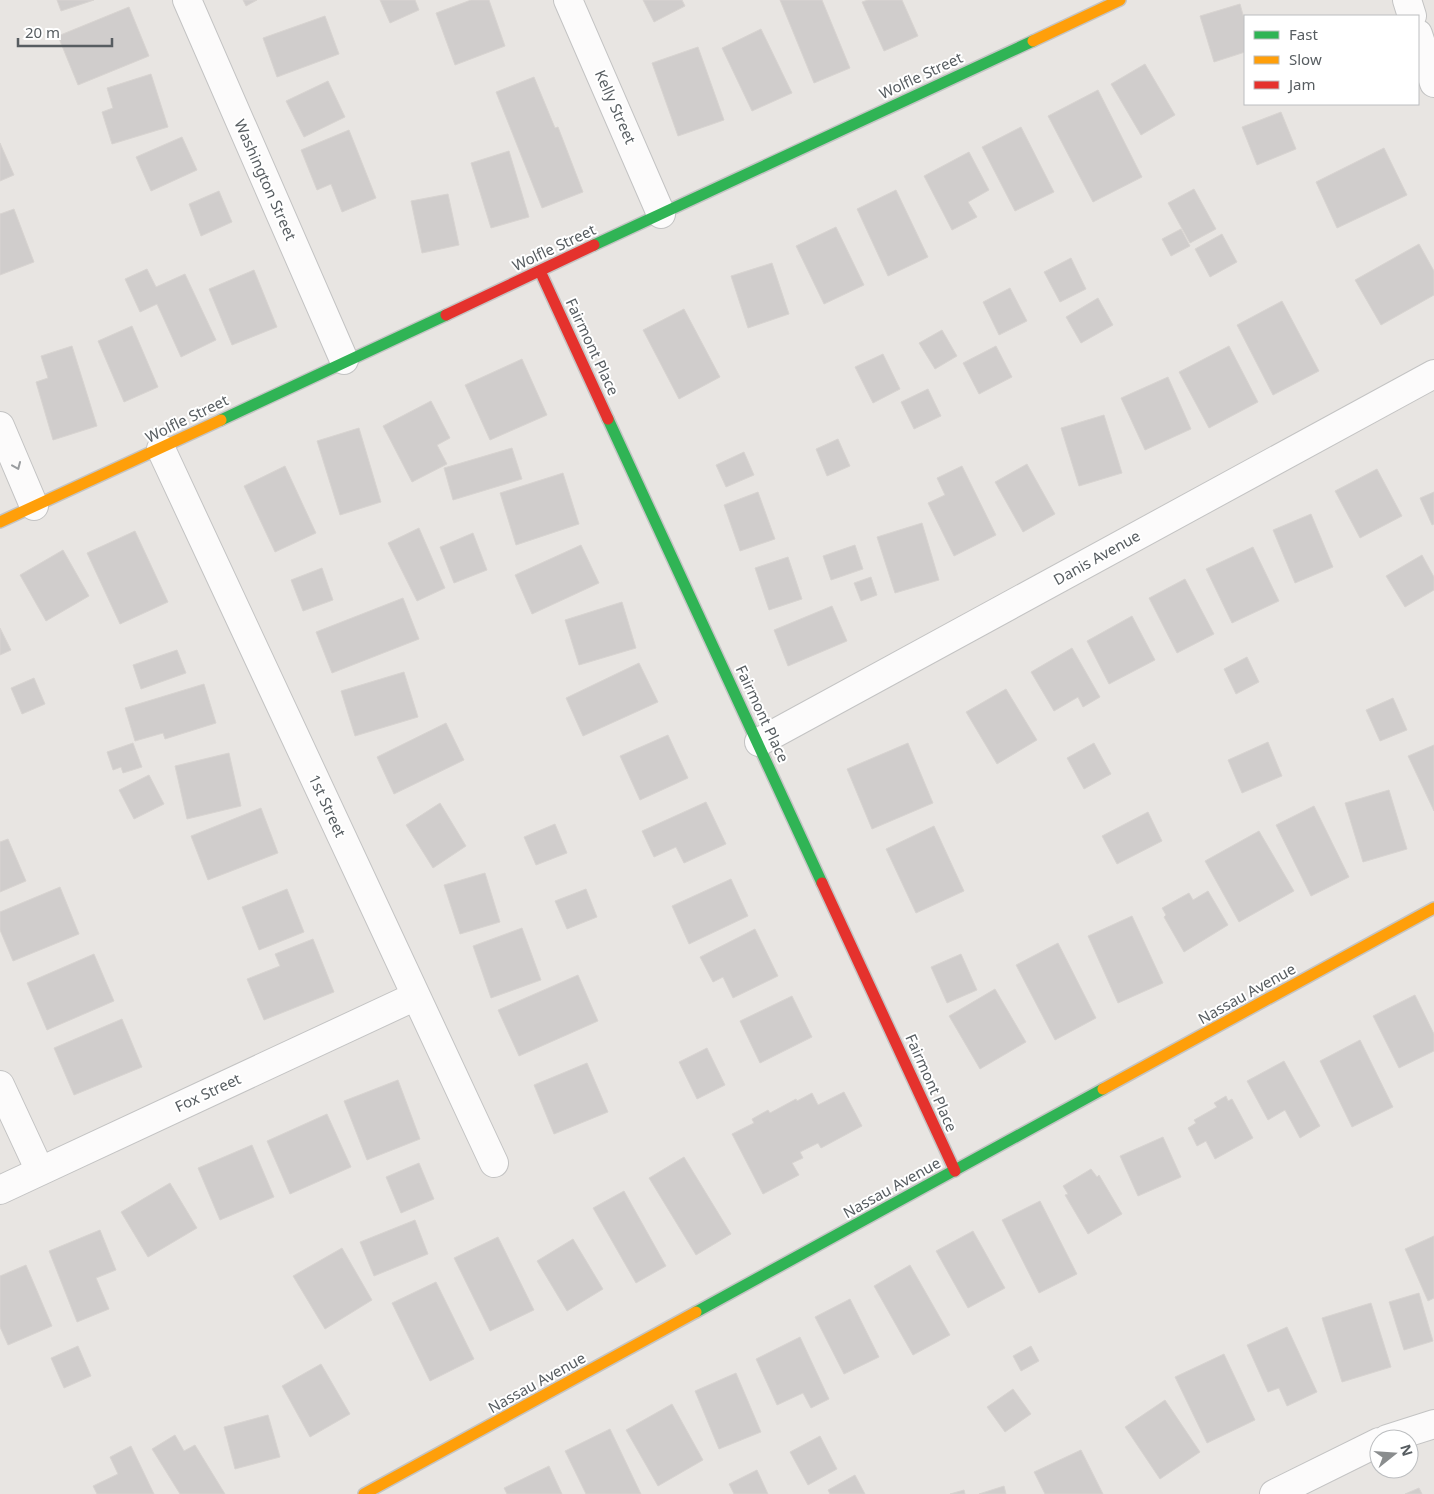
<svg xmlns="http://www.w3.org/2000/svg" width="1434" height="1494" viewBox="0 0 1434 1494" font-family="'Noto Sans',sans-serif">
<rect width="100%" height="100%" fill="#e8e5e2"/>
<!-- building -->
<path fill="#d0cdcc" stroke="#d8d4d1" d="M57,0h37l-33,11z
M243,0h14l-11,6z
M380,0h35l4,10 -29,13z
M471,0h18l16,46 -50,19 -19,-52z
M643,0h39l3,6 -31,16z
M780,0h42l28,68 -36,15z
M868,0h34l16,36 -34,15 -22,-49z
M1240,4l5,18v30l-31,10 -14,-46z
M129,7l20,49 -71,29 -20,-49z
M325,16l14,38 -62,23 -14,-39z
M761,29l31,64 -40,18 -30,-63z
M698,47l26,73 -46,16 -26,-73z
M1145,64l30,51 -34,20 -30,-51z
M151,74l17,53 -56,17 -10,-32 11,-4 -6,-20z
M534,77l21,51 3,-1 25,65 -41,16 -46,-116z
M328,81l17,36 -41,20 -18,-36z
M1098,90l44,87 -49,25 -45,-86z
M1281,112l15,37 -39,16 -15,-38z
M1021,127l33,65 -39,19 -33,-64z
M349,130l27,68 -34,14 -11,-28 -14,6 -16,-40z
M182,137l15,33 -46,21 -15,-34z
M0,143l14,32 -14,6z
M1384,148l23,47 -70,33 -21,-46z
M509,151l20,66 -38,11 -20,-65z
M969,152l20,38 -21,12 9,15 -25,13 -28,-54z
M1194,189l22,40 -26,14 -22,-40z
M896,190l32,67 -40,19 -31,-67z
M219,191l13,31 -31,14 -12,-32z
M448,194l11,51 -37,8 -11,-52z
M14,209l20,53 -34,13v-61z
M836,227l28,58 -40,19 -28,-58z
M1181,229l9,17 -19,10 -9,-17z
M1222,234l15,28 -27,15 -15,-28z
M1419,244l15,27v24l-53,30 -26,-45z
M1071,258l15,31 -26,13 -16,-30z
M772,263l17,51 -41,14 -17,-52z
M147,269l9,18 29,-13 31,66 -35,17 -24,-53 -17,8 -15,-33z
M254,270l23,57 -45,18 -23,-56z
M1010,288l17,33 -28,14 -16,-33z
M1098,298l15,27 -32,18 -15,-26z
M1282,301l37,70 -46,24 -36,-70z
M684,309l36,68 -41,22 -36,-69z
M132,326l26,61 -34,15 -26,-61z
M942,330l15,26 -22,13 -16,-26z
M72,346l25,80 -44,14 -17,-58 12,-4 -7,-22z
M996,346l16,31 -33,17 -16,-31z
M1229,346l29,56 -49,26 -30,-56z
M883,354l17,35 -27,14 -18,-36z
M522,359l25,56 -57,25 -25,-55z
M1168,377l23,52 -46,21 -24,-52z
M928,389l13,27 -27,13 -13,-27z
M431,401l19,37 -13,7 10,19 -35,18 -29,-56z
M1104,415l18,58 -43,13 -18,-58z
M359,428l22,74 -41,13 -23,-74z
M838,439l12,27 -23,10 -11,-27z
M512,448l10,31 -69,21 -9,-32z
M744,452l10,23 -28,12 -10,-22z
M1027,464l28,50 -32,18 -28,-50z
M285,466l31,67 -41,19 -31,-66z
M962,466l34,69 -42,21 -26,-53 17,-8 -8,-17z
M1377,469l25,47 -42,22 -25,-47z
M563,473l16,51 -63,21 -16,-52z
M758,492l17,47 -35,12 -16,-46z
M1434,492v32l-2,1 -12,-27z
M1311,514l22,53 -38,16 -22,-53z
M922,523l17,57 -44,13 -18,-56z
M419,528l26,60 -28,13 -29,-58z
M135,531l33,71 -48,22 -33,-71z
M473,533l14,37 -33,13 -14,-36z
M581,545l18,38 -67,31 -17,-39z
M855,545l8,24 -32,11 -8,-24z
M1253,547l26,54 -47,22 -26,-54z
M63,550l26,46 -43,25 -26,-46z
M1422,555l12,22v13l-29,17 -19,-31z
M788,557l14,42 -33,11 -14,-42z
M322,568l11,32 -30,11 -12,-31z
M871,577l6,18 -16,6 -7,-18z
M1185,579l29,55 -37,19 -28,-55z
M403,598l16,41 -87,34 -16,-41z
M622,602l14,46 -57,17 -14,-45z
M832,606l15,35 -59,25 -14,-36z
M1132,616l23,44 -46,24 -22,-43z
M0,628l11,22 -11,5z
M1072,648l28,49 -17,10 -5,-10 -24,14 -23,-39z
M177,650l9,23 -45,16 -8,-24z
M1247,657l12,25 -23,12 -12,-25z
M639,663l19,39 -75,34 -17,-38z
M404,672l14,45 -63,19 -14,-45z
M34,678l11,26 -23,10 -11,-26z
M204,684l12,39 -51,16 -2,-6 -28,8 -10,-33z
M1006,689l31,51 -40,24 -31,-52z
M1393,698l14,32 -27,11 -14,-31z
M446,723l18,37 -70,34 -17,-37z
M668,735l20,43 -48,22 -20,-44z
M1268,742l14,34 -40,17 -14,-33z
M133,743l9,24 -19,6 -2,-6 -8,3 -6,-18z
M908,743l25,60 -61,26 -25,-60z
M1094,743l17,31 -27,15 -17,-31z
M1434,745v66l-26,-55z
M229,753l12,53 -54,13 -12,-53z
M149,775l15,29 -30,15 -15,-29z
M1389,790l18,59 -44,13 -18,-59z
M706,802l20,42 -42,19 -8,-16 -22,10 -12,-26z
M440,803l26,43 -33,22 -27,-43z
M1314,806l35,71 -38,19 -35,-71z
M261,808l17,45 -70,27 -17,-44z
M1148,812l14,29 -45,23 -15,-28z
M555,824l12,29 -31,12 -12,-28z
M934,826l30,65 -48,22 -30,-64z
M1259,831l35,60 -55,31 -34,-61z
M8,839l18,42 -26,11v-50z
M485,873l15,49 -40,12 -16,-49z
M731,879l17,37 -59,28 -17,-38z
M60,887l19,47 -66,27 -13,-31v-18z
M287,889l17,43 -45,18 -17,-43z
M586,889l11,28 -30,12 -12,-28z
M1208,891l20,34 -44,27 -20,-35 2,-2 -4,-7 27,-15 4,7z
M1132,916l31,67 -45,20 -30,-67z
M522,928l19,52 -50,18 -18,-52z
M755,929l23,47 -45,22 -10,-21 -10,5 -13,-25z
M313,939l21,53 -70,28 -17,-41 33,-13 -5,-12z
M1058,943l38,75 -41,22 -39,-75z
M94,954l20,47 -67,29 -20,-47z
M961,954l16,36 -30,13 -16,-36z
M578,975l20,46 -79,35 -21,-46z
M995,989l31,53 -46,27 -31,-53z
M1415,995l19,39v17l-35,17 -26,-52z
M792,996l20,41 -52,26 -20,-42z
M122,1019l20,48 -68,28 -20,-47z
M1360,1040l33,67 -41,20 -32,-66z
M707,1048l18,37 -28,14 -18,-37z
M1284,1061l36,65 -20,12 -15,-28 -17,10 -21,-39z
M587,1063l21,49 -54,22 -20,-49z
M398,1080l22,59 -53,21 -23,-59z
M844,1092l18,34 -41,22 -3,-5 -18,9 3,6 -11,5 7,12 -36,19 -31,-60 22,-11 -2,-4 16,-9 2,3 26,-14 1,2 15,-8 6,12z
M1226,1096l2,5 4,-2 21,39 -38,21 -9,-18 -9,5 -9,-18 8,-5 -2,-3 23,-13 -3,-4z
M327,1114l24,53 -61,27 -23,-53z
M1163,1137l18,40 -43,19 -18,-40z
M252,1145l22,52 -54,23 -22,-52z
M684,1157l47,77 -35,21 -47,-77z
M419,1163l15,36 -33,14 -15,-36z
M1091,1169l6,8 2,-2 23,39 -34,20 -23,-39 3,-1 -5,-8z
M170,1183l27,45 -49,29 -27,-45z
M624,1191l42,75 -30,17 -43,-75z
M1040,1201l37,73 -38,19 -37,-73z
M415,1220l13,34 -54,22 -14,-34z
M100,1230l16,40 -20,8 13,31 -32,13 -28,-71z
M973,1231l32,57 -37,20 -32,-57z
M1434,1236v62l-6,3 -23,-52z
M498,1237l36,73 -44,21 -36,-73z
M573,1239l30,50 -36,22 -30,-50z
M342,1248l30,52 -47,29 -32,-53z
M26,1265l26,61 -44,19 -8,-18v-51z
M910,1265l40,70 -37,20 -39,-69z
M436,1282l38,77 -44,22 -38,-78z
M1419,1293l14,48 -29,9 -15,-48z
M850,1299l29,58 -35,17 -29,-57z
M1371,1303l20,64 -49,15 -20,-64z
M1287,1327l30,65 -30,14 -8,-18 -11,4 -21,-47z
M800,1337l29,62 -18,9 -8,-15 -26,12 -21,-46z
M78,1346l13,30 -27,12 -13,-30z
M1031,1346l8,15 -18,10 -8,-15z
M1224,1354l31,66 -48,23 -32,-66z
M321,1364l29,50 -40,23 -28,-51z
M736,1373l25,59 -42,17 -24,-58z
M1013,1389l18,25 -26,18 -18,-25z
M1165,1400l35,52 -40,27 -35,-52z
M672,1404l31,56 -45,26 -32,-56z
M268,1415l12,42 -45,12 -11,-42z
M610,1429l31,65h-55l-21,-43z
M175,1435l9,16 11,-6 30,49h-45l-28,-45z
M820,1436l17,33 -29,16 -18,-33z
M131,1446l23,48h-57l-4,-8 25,-12 -8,-17z
M1081,1450l22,44h-58l-11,-22z
M549,1466l13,28h-55l-3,-6z
M757,1470l11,24h-34l-5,-10z
M855,1475l10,19h-35l-2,-4z
M1004,1486l2,8h-27z
M1419,1488l3,6h-17z
M964,1490l1,4h-15z"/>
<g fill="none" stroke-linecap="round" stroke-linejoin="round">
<!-- street casing -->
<g stroke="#c3c3c3" stroke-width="30">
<path id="street" d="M187,0l157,360
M568,0l93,214
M1407,0l5,16
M1418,34l16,49
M0,426l34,80
M161,449l333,714
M759,742l675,-368
M0,1085l40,86
M0,1190l416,-194
M1387,1439l47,-15
M1274,1494l105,-52"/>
</g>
<!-- fast casing -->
<g stroke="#c4c4c4" stroke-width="14">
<path id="fast" d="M594,245l439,-204
M608,419l214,464
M221,420l225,-105
M696,1312l407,-223"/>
</g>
<!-- slow casing -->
<g stroke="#c4c4c4" stroke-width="14">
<path id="slow" d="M1033,41l87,-41
M0,522l221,-102
M1103,1089l331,-181
M364,1494l332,-182"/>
</g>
<!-- jam casing -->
<g stroke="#c4c4c4" stroke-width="14">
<path id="jam" d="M540,271l68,148
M446,315l148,-70
M822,883l133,288"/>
</g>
<!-- street -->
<use href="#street" stroke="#fcfbfb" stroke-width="28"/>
<!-- fast -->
<use href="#fast" stroke="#30b455" stroke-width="11"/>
<!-- slow -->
<use href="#slow" stroke="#ff9f0a" stroke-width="11"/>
<!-- jam -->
<use href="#jam" stroke="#e5322d" stroke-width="11"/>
</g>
<!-- one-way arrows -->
<defs><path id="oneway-chevron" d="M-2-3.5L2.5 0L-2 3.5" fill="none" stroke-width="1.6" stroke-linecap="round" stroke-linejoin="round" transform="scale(1.25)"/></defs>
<use stroke="#999c9f" href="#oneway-chevron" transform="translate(17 466) rotate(67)"/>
<g text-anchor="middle" stroke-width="4" stroke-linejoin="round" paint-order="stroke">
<!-- street labels -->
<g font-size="15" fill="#575d61" stroke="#fff">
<text transform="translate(921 76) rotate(-25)" y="5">Wolfle Street</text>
<text transform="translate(615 107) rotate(66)" y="5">Kelly Street</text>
<text transform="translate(265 180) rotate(66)" y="5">Washington Street</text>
<text transform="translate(554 248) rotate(-25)" y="5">Wolfle Street</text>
<text transform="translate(592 347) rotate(65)" y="5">Fairmont Place</text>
<text transform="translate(187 419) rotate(-26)" y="5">Wolfle Street</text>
<text transform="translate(1097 558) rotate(-29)" y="5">Danis Avenue</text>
<text transform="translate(762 714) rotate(65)" y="5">Fairmont Place</text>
<text transform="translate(327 806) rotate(65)" y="5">1st Street</text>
<text transform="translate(1247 994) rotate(-29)" y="5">Nassau Avenue</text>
<text transform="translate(931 1083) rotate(66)" y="5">Fairmont Place</text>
<text transform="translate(208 1093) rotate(-25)" y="5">Fox Street</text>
<text transform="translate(892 1188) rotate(-29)" y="5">Nassau Avenue</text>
<text transform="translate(537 1383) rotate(-29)" y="5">Nassau Avenue</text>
</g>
</g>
<!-- legend -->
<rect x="1244" y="15" width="175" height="90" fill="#ffffff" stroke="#bcbec0"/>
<rect x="1254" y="31" width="25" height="8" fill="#30b455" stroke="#bcbec0"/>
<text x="1289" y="40" font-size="15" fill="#575d61">Fast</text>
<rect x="1254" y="56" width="25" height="8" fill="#ff9f0a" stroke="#bcbec0"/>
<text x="1289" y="65" font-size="15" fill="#575d61">Slow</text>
<rect x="1254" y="81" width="25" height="8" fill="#e5322d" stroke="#bcbec0"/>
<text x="1289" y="90" font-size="15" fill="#575d61">Jam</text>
<!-- north arrow -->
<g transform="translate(1394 1454) rotate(73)"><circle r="24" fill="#ffffff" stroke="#bcbec0"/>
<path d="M0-4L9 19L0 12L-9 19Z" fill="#8a8d8e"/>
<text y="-8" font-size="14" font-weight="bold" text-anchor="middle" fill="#575d61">N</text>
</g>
<!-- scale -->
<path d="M18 38v8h94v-8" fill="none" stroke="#575d61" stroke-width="2.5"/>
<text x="25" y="38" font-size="15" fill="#575d61" stroke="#ffffff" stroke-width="4" paint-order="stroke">20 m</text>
</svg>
